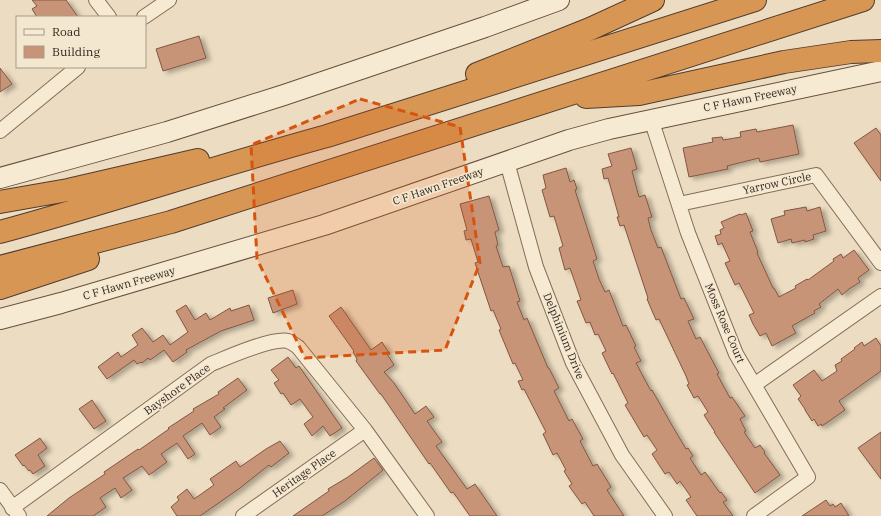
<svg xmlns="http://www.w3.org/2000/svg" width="881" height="516" viewBox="0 0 881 516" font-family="'IBM Plex Serif',serif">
<defs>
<filter id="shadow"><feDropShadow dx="4.5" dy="2.5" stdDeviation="2" flood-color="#0004"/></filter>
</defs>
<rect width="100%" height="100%" fill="#ecdcc1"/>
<!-- building -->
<path fill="#c89478" stroke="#825640" filter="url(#shadow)" d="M32,0h34l12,17h-41l-5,-8 5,-3z
M199,36l7,22 -43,13 -7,-22z
M0,68l12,16 -12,8z
M793,125l6,29 -39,8 -1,-4 -32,8 1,3 -39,8 -6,-29 30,-6 -1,-4 10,-1 1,3 18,-3 -1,-5 16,-3 1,3z
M876,128l5,7v46l-27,-38z
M631,148l6,21 -5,2 7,26 6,-2 7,22 -4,1 3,12 7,18 3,-1 20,52 3,-1 10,21 -6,2 8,18 4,-2 19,36 -2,1 13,24 2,-1 13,19 -5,3 6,12 -2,1 11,16 5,-3 5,7 -1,1 16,22 -25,18 -41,-61h1l-11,-17 4,-3 -10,-16 -4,2 -7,-13 2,-1 -3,-8 -27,-57 -3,1 -9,-21 1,-1 -24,-73 -4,1 -3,-9h2l-11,-39 -4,1 -2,-10 10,-3 -4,-12z
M566,168l4,14 4,-2 3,9 -2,1 22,69 -4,2 6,18 6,13 4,-2 14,36 3,-1 10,21 -2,1 7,14 -5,2 15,28 1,-1 21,37 13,22 2,-1 5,8 -3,2 11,17 4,-3 15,21 1,-1 6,8 -4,2 10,14h-36l-11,-16 5,-3 -11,-16 -3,3 -8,-12 -4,2 -13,-20 5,-4 -10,-15 -3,2 -19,-32 3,-2 -15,-30 -1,1 -10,-21 4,-2 -8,-17 -3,1 -5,-13 -4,1 -9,-22 4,-1 -11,-32 -5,2 -6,-22 4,-2 -9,-30 -4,1 -8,-27 4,-2 -3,-13z
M489,196l10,34 -4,2 3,13 -2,1 7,21 6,-1 11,35 -3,1 7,18 3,-2 21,50h1l10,20 -5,3 15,30 3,-2 11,20 -3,2 13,25 4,-2 14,23 -4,3 17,26h-30l-9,-14 -3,2 -13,-18 3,-2 -8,-13 2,-1 -9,-17 -4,2 -10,-21 3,-2 -22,-43 -2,1 -4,-9 5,-1 -8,-17 -2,1 -14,-34 2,-1 -8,-19 -2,1 -16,-48 3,-1 -7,-23 -5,1 -2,-9 3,-1 -7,-26z
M806,207l1,4 13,-4 6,24 -13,4 1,4 -9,3v-2l-13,3 -1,-4 -13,4 -7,-24 14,-4 -1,-4z
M746,213l7,18 -3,1 8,20 -1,1 16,35h1l5,9 17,-9 -1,-2 12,-7 1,1 26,-19 -1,-2 8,-5 2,4 11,-8 15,20 -11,8 2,4 -11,7 -7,6 -4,-6 -19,15 2,3 -7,4 1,2 -23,13 4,7 -24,13 -6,-13 -6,3 -7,-12 -4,-9 5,-2 -15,-30 -4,2 -10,-22 5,-2 -8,-18 -4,2 -3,-9 6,-2 -1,-4 4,-2 -3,-6 19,-8 1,1z
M293,290l4,14 -24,9 -5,-15z
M186,305l9,15 11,-7 4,7 20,-12 1,3 18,-6 5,15 -33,11 -35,19 1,2 -14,10 -9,-12 -14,10 -2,-2 -6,5 -1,-1 -4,2 -3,-4 -27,19 -9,-12 20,-15 3,5 17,-12 -6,-10 10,-7 11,14 10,-7 7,10 18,-13 -12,-21z
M341,307l30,43 11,-8 7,11 -2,1 7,11 -10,7 10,11 21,31 11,-8 8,11 -7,4 15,21 -6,4 31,43 8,-5 22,32h-27l-17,-24 -2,1 -21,-30 -1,1 -48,-70h-1l-24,-33 1,-2 -4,-7 1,-1 -25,-35z
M876,338l5,8v25l-42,30 6,9 -23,16 -1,-2 -3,2 -4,-7 -2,2 -7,-11v-1l-7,-10 3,-3 -8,-11 21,-15 8,11 15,-10 -2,-6 7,-4 -1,-2 14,-10 -1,-1 8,-6 2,4z
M288,357l8,11 3,-2 43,62 -12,8 -7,-10 -11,10 -8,-12 9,-7 -13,-18 -9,6 -8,-12 -2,1 -7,-11 5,-3 -8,-10z
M238,378l9,12 -24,18 2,1 -11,8 7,10 -11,8 -8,-12 -19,13 12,18 -7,5 -11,-16 -16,11 6,8 -18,13 -7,-9 -19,12 9,12 -11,8 -6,-10 -15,10 6,9 -13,9h-46l22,-18 36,-24 -1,-2 34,-23 1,1 30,-21 -1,-1 26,-17 -1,-2 26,-15 -1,-2z
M92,400l14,21 -12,8 -15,-20z
M881,432v47l-23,-31z
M40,438l7,10 -9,7 7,11 -12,8 -3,-4 -1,1 -5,-6 -1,1 -8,-11z
M280,441l9,12 -18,14 -2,-2 -29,23 -40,28h-23l-6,-9 8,-7 -2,-3 10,-8 7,10 20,-14 -4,-6 26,-18 4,6 26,-18z
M374,458l9,12 -38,31 -23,15h-29l36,-25 -1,-2 20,-12z
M826,500l4,6 3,-2 2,3 6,-4 8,13h-47z"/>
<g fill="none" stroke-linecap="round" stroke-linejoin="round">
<!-- street casing -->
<g stroke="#846d59" stroke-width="16">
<path id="street" d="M96,0l13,17
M144,17l25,-17
M651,119l37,114 48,121 72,123 -54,39
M0,131l78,-64
M507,162l29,105 37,96 49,92 43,61
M679,204l137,-29 65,88
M754,385l127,-89
M0,490l19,26
M12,508l199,-144c15,-6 62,-27 77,-23 3,1 7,4 10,6l67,83 62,86
M243,516l122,-86"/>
</g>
<!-- secondary casing -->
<g stroke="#664f3c" stroke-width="22">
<path id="secondary" d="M0,178l167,-46 117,-37 201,-68 74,-27
M0,319l61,-16 263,-78 245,-85 40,-11 272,-58"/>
</g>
<!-- highway casing -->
<g stroke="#523c2d" stroke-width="24">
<path id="highway" d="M477,74l113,-45 63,-29
M586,97l53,-3 145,-32 67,-10 30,-1
M0,202l68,-12 130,-30
M0,232c110,-30 217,-66 327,-96l428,-136
M0,267l171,-45 692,-222
M0,288l88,-29"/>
</g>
<!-- street -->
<use href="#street" stroke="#f7ead3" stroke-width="14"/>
<!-- secondary -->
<use href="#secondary" stroke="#f7ead3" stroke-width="20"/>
<!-- highway -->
<use href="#highway" stroke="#d89654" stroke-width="22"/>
</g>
<!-- marked area -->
<path fill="#d6540e" fill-opacity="0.2" stroke="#d6540e" stroke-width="3" stroke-dasharray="8 5" stroke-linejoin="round" d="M360,99l100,28 20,136 -35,87 -140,8 -48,-99 -6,-114z"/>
<g text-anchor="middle" stroke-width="3.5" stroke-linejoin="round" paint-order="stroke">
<!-- street labels -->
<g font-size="11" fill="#34271d" stroke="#f3e7d0">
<text transform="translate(750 98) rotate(-12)" y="4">C F Hawn Freeway</text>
<text transform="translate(777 183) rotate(-12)" y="4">Yarrow Circle</text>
<text transform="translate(438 186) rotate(-19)" y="4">C F Hawn Freeway</text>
<text transform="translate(129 283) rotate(-16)" y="4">C F Hawn Freeway</text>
<text transform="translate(725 323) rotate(67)" y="4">Moss Rose Court</text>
<text transform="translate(564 336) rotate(68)" y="4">Delphinium Drive</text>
<text transform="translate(177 389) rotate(-36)" y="4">Bayshore Place</text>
<text transform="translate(304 473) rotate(-35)" y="4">Heritage Place</text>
</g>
</g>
<!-- legend -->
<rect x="16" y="16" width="130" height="52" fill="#f3e7d0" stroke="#a79a88"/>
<rect x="24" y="29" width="20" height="6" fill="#f7ead3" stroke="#a79a88"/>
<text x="52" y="36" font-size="12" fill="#34271d">Road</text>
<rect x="24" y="46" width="20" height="12" fill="#c89478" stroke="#a79a88"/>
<text x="52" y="56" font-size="12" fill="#34271d">Building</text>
</svg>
